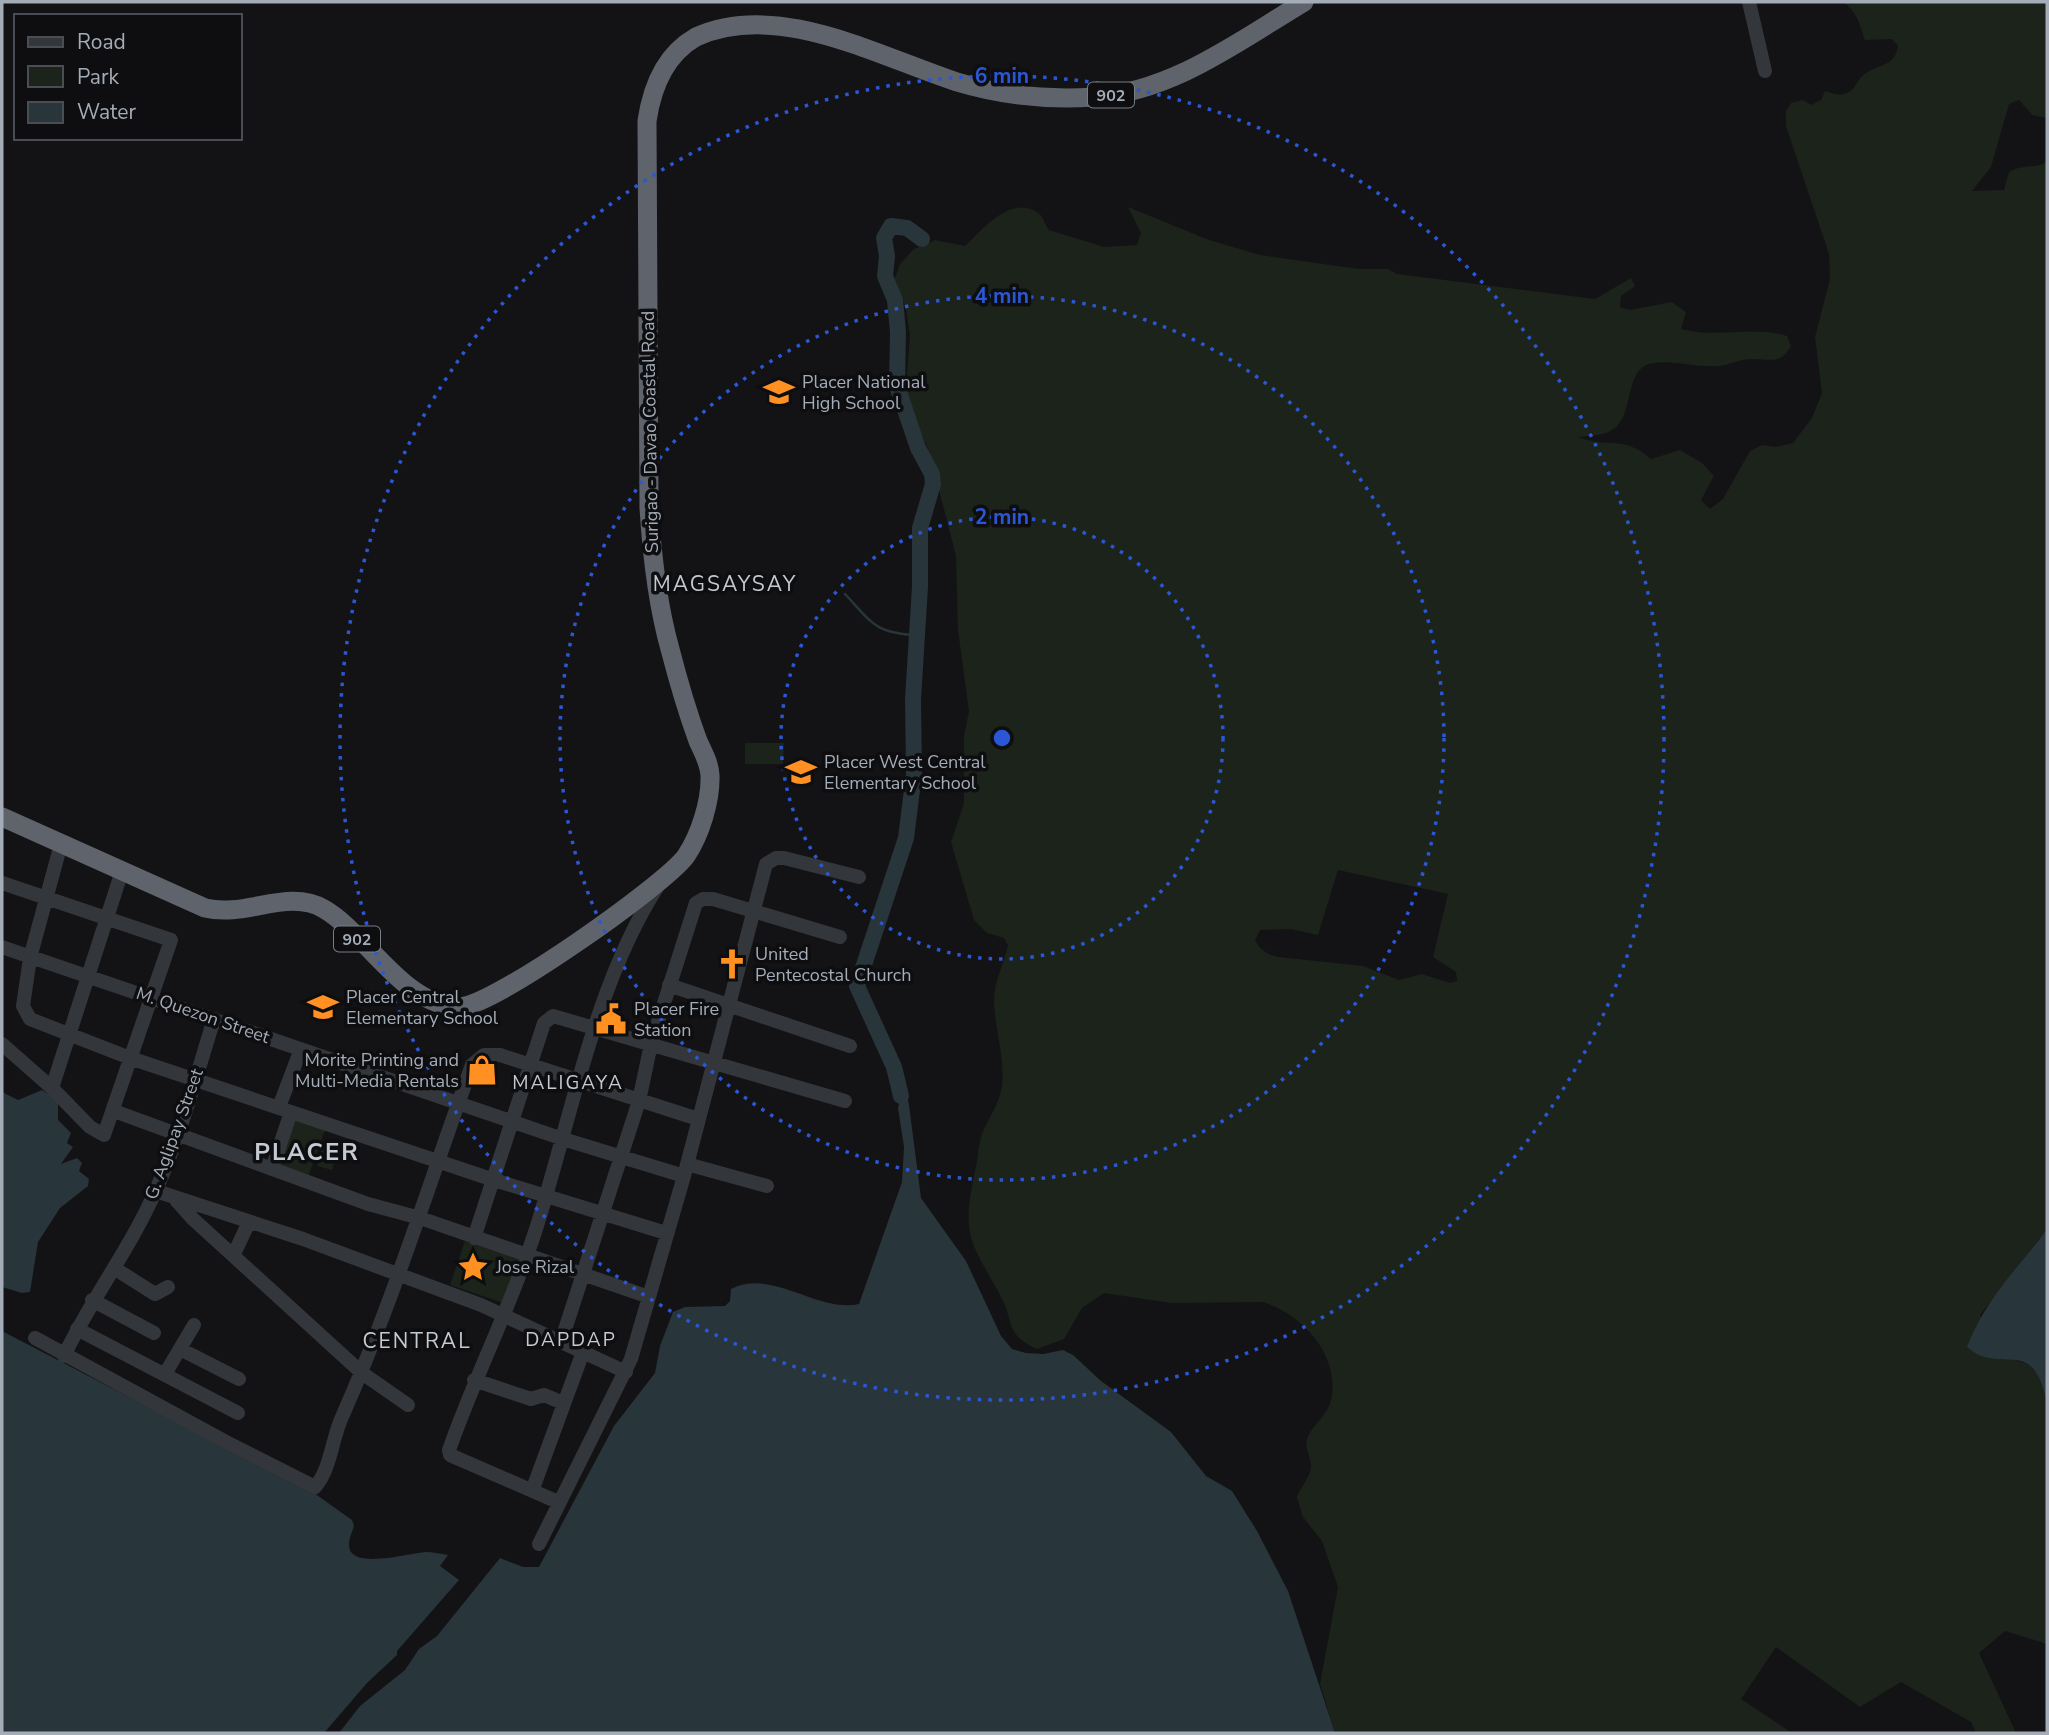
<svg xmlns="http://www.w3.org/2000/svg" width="2049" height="1735" viewBox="0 0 2049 1735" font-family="'Nunito Sans',sans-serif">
<rect width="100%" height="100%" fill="#131315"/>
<!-- green -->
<path fill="#1b231b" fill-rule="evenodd" d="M1843,2h204v116l-15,-3 -13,-15 -10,4 -18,63 -19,24 32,-1 5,-18c14,-8 27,-3 38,-10v1067l-67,86 21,42c35,6 40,14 46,48v239l-42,-13 -26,22 37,80h-40l-5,-11 -70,-40 -41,25 -84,-60 -35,52 51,34h-457l-15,-49 18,-97 -16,-46 -19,-24 -6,-20c4,-11 12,-18 14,-29 1,-11 -8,-20 -3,-32 7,-13 20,-22 23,-36 10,-44 -29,-87 -69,-98l-91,1 -67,-10 -22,15 -18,31 -27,10c-33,-15 -22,-27 -37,-54 -30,-55 -39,-58 -25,-124 3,-12 3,-25 7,-37 6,-16 18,-31 20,-48 3,-29 -7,-56 -8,-85 0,-21 10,-36 14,-56l-4,-7 -17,-5 -13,-13 -23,-78 13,-39v-67l5,-25 -11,-81 -2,-74 -27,-105 -24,-53 5,-62 -4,-28 -11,-30 5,-14 14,-15 21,-9 30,6c17,-16 45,-51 72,-34 7,4 7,12 12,18l55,17 33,-2 4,-12 -13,-26 81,33 51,15 99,14h29l9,5 198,25 36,-21 4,8 -14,10 -1,11 10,3 42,-8 14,10 -5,17c35,10 70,-4 106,7l4,10c-11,20 -22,12 -41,13 -10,0 -21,6 -31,7 -22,2 -44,-6 -65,-3 -33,4 -17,56 -44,68 -9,5 -23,5 -32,6 30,12 45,-3 73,22l29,-9 22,13 12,13 -13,24 9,9 13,-10 27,-48 12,-6 15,2 16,-4 19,-25 10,-25 -7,-56 15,-58 -1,-25 -43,-128v-15l5,-8 12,-3 8,5 10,-5 4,-9c9,3 14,5 22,2 9,-3 10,-15 19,-20 14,-9 29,-7 32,-27l-6,-7 -27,1c-6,-17 -7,-27 -22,-38zM1338,870l110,24 -15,63 23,15 1,9 -7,2 -28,-9 -23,6 -36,-14 -85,-9c-12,-3 -18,-7 -23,-17l5,-10 31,-1 27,6z
M745,743h39l-1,21h-38z
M294,1120l31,10 -17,47 -31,-11z
M324,1141l15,5 -7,24 -15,-4z
M465,1241l56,19 -15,44 -56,-19z"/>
<!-- water -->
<path fill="#28353a" d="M42,1090l16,10v20l13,13 -4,10 6,4 -12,17 16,-6 5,5 -3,8 10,8 -1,7 -28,22 -22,34 -8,50 -8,1 -20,-6v-195l16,8z
M901,1096l7,4 1,5 12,93 45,63 35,75 11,13 14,4 17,1 20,-4 10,5 28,26 70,51 35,44 26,15 25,40 31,60 47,142h-996l21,-27 45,-36 14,-21 18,-13 63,-78 23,9h16l75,-141 41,-53 5,-27 13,-34 12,-5 40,-1 5,-5 1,-12c42,-21 86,24 128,15l43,-122 2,-35 -6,-39z
M2047,1229v176c-13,-73 -47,-28 -80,-58 20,-51 49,-76 80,-118z
M2,1331l312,162 38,27 2,6c-2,7 -8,18 -3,26 11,15 59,1 75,0 7,0 15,2 22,3l-8,11 19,14 -62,71v4l-30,28 -43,50h-322z"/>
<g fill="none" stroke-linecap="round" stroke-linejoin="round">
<!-- stream -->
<path stroke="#28353a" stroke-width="2.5" d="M845,594c28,30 30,39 72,41"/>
<!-- river -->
<path stroke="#28353a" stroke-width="16" d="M901,1096l-7,-29 -37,-81 49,-148 8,-64 -1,-75 7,-112v-59l13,-44 -1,-10 -14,-26 -21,-62 1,-54 -3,-32 -10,-24 2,-20 -3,-18 7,-12 16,2 15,11"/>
<!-- minor -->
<path stroke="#33363a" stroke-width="14" d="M1749,2l16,69
M61,844l-31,114 -7,48 7,13 100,39 361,121 175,54
M2,883l169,57 -67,195 -14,-8 -38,-39 -50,-44
M2,947l561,192 121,37
M669,985l181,61
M52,1088l70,-217
M279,1107l22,-58
M114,1111l254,93 52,14 229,79
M687,1164l80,22
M272,1169l19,-57
M156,1191l147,48 178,66 145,67
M176,1200l17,19 169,154 46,32
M474,1238l70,-215 9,-7 292,85
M234,1254l15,-32
M114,1268l41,26 13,-7
M92,1300l62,33
M77,1329l161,84
M35,1338l191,104 89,45c16,-18 17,-49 27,-70 51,-115 87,-234 130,-352l12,-10h16l198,64
M561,1342l78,-241 12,-57 45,-141 7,-4h10l127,38
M180,1349l59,30
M64,1356c27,-57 66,-107 91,-164 25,-55 41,-115 59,-173
M165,1374l29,-49
M474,1380l57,19 13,-4 19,8
M532,1491l51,-139
M558,1502l-108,-47 -1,-5c26,-74 62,-144 86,-218 36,-112 59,-247 123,-346
M539,1544l92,-185 53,-183 82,-312 10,-6h8l75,19"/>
<!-- highway -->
<path stroke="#5f646c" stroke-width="19" d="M2,817l203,91c41,10 83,-20 119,1 42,24 79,97 135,98 32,1 206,-122 227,-151 14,-21 25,-55 24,-81 -1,-13 -7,-23 -12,-34 -11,-30 -20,-61 -28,-92 -13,-46 -18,-93 -21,-141l-2,-387c5,-34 19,-67 49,-84 82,-37 181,19 261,45 43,13 92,18 137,15 78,-5 145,-56 210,-95"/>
</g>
<!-- distance rings -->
<g fill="none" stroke="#2a57d5" stroke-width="3.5" stroke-dasharray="3.5 7">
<circle cx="1002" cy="738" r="221"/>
<circle cx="1002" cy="738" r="442"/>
<circle cx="1002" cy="738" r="662"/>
</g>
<!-- icons -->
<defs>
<g id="school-bare" transform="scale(2.415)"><path d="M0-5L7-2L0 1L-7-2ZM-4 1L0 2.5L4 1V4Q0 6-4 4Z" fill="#ff9021" stroke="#0e0e10" stroke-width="2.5" paint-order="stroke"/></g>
<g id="church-bare" transform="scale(2.415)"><path d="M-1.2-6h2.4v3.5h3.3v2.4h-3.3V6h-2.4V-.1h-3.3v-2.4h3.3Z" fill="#ff9021" stroke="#0e0e10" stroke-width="2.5" paint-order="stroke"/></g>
<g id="civic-bare" transform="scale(2.415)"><path d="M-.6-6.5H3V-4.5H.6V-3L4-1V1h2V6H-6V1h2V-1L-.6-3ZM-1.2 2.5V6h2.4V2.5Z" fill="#ff9021" stroke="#0e0e10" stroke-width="2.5" paint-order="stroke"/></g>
<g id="shop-bare" transform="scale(2.415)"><path d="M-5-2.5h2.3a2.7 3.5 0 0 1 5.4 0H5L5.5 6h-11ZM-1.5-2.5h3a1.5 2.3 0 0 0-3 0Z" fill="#ff9021" stroke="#0e0e10" stroke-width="2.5" paint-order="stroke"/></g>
<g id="sight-bare" transform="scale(2.415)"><path d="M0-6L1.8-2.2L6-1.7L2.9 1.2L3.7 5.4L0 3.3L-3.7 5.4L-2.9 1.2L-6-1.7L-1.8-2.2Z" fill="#ff9021" stroke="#0e0e10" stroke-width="2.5" paint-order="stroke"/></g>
</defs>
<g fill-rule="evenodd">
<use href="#school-bare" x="779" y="392"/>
<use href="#school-bare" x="801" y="772"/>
<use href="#church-bare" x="732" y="964"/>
<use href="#school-bare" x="323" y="1007"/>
<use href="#civic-bare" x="611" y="1019"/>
<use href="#shop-bare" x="482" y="1070"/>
<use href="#sight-bare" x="473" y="1267"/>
</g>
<g text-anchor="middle" stroke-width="7" stroke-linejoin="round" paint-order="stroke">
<!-- shield labels -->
<g fill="#0e0e10" stroke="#767d85" stroke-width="2">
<rect x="1088" y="82.5" width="46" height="25" rx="5"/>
<rect x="334" y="926.5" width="46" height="25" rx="5"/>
</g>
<g font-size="16" font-weight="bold" fill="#a3acb7">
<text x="1111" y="101">902</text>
<text x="357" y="945">902</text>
</g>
<!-- poi labels -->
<g font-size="18" fill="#a3acb7" stroke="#0e0e10" text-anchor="start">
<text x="802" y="388">Placer National<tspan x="802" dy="21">High School</tspan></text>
<text x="824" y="768">Placer West Central<tspan x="824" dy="21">Elementary School</tspan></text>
<text x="755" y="960">United<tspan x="755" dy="21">Pentecostal Church</tspan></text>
<text x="346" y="1003">Placer Central<tspan x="346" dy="21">Elementary School</tspan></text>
<text x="634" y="1015">Placer Fire<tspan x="634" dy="21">Station</tspan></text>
<text x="459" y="1066" text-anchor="end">Morite Printing and<tspan x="459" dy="21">Multi-Media Rentals</tspan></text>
<text x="496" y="1273">Jose Rizal</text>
</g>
<!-- street labels -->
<g font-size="18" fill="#a3acb7" stroke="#0e0e10">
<text transform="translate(650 432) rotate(-91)" y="6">Surigao - Davao Coastal Road</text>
<text transform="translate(203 1015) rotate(19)" y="6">M. Quezon Street</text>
<text transform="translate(174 1134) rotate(-70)" y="6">G. Aglipay Street</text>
</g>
<!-- neighbourhood labels -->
<g font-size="19" letter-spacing="2" fill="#c4cad2" stroke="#0e0e10">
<text x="568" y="1089">MALIGAYA</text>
<text x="571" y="1346">DAPDAP</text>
</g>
<!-- quarter labels -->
<g font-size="21" letter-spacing="2" fill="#c4cad2" stroke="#0e0e10">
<text x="725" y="591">MAGSAYSAY</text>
<text x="417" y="1348">CENTRAL</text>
</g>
<!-- district labels -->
<g font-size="24" font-weight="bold" letter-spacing="2" fill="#c4cad2" stroke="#0e0e10">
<text x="307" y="1160">PLACER</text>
</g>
</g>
<circle cx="1002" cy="738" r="10" fill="#2a57d5" stroke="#0e0e10" stroke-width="3.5"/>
<g font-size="21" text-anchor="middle" font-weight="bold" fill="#2a57d5" stroke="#0e0e10" stroke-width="7" stroke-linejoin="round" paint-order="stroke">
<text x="1002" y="83">6 min</text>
<text x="1002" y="303">4 min</text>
<text x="1002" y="524">2 min</text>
</g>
<!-- border -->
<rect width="2049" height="1735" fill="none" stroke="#a3acb7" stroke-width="7"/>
<!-- legend -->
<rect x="14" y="14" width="228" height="126" fill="#0e0e10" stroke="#4a4d53" stroke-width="2"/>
<rect x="28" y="37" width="35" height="10" fill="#33363a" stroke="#4a4d53" stroke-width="2"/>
<text x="77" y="49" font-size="21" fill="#a3acb7">Road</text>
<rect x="28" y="66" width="35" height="21" fill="#1b231b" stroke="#4a4d53" stroke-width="2"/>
<text x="77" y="84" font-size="21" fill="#a3acb7">Park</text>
<rect x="28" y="102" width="35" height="21" fill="#28353a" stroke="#4a4d53" stroke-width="2"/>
<text x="77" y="119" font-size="21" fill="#a3acb7">Water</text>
</svg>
